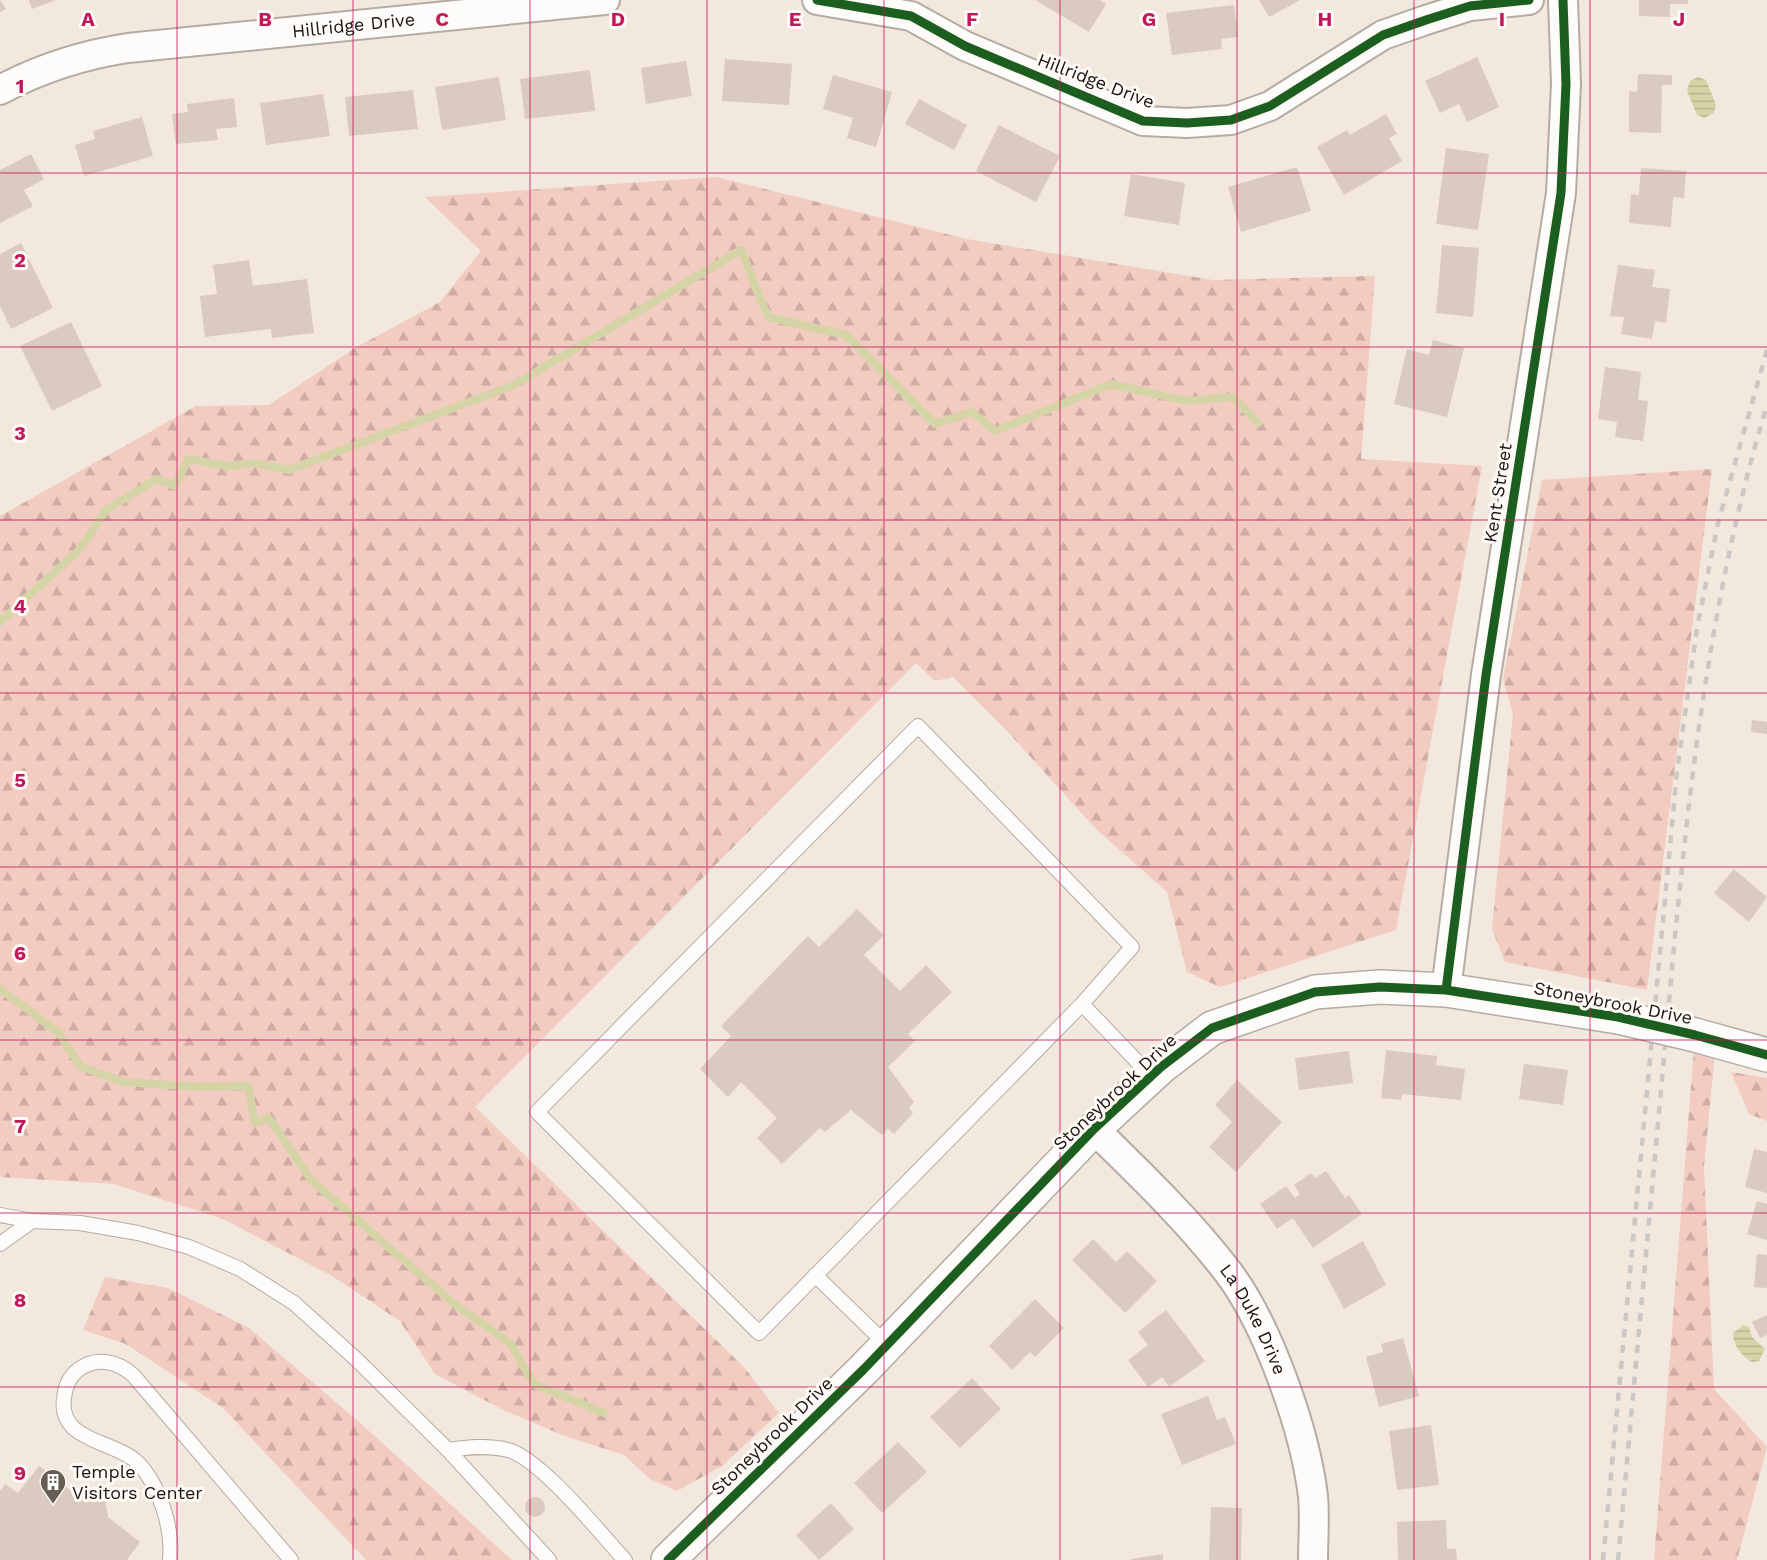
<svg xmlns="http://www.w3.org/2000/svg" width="1767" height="1560" viewBox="0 0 1767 1560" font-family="'Work Sans',sans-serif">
<defs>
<pattern id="forest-firs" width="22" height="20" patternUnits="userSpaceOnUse" patternTransform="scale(1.5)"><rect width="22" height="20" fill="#f2cbc1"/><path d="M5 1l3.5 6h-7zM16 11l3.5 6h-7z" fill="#cfada5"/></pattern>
<pattern id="water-rules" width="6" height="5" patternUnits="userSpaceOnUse" patternTransform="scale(1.5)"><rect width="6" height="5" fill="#d5d4a7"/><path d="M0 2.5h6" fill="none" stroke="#b6b58f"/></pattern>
</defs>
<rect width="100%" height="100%" fill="#f3e8dd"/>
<!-- forest -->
<path fill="url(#forest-firs)" d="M716,177l251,62 246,41 162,-4 -14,183 121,7 -86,464 -176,57 -33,-15 -20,-80 -71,-63 -90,-99 -53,-53 -18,4 -19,-18 -441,444 269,260 35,46 -57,53 -45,25 -27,-12 -26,-24 -62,-20 -59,-25 -68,-36 -35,-53 -68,-45 -109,-57 -109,-35 -114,-7v-661l196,-110 73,-1 86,-57 85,-46 41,-51 -56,-54z
M1712,469l-65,521 -142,-28 -13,-33 21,-215 -10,-35 39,-199z
M1695,1035l21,7 -12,125 10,222 53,58 -30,113h-83z
M1731,1072l36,6v43l-18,-7z
M105,1277l63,11 81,40 110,94 153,138h-146l-143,-152 -97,-64 -43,-14z"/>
<!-- water -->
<path fill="url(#water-rules)" d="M1698,77l8,3 10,25 -2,8 -10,5 -7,-3 -10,-24 3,-10z
M1743,1325l6,2 3,10 13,12 -6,12 -7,1c-10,-5 -19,-17 -19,-29z"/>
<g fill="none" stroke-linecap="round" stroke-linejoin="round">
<!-- stream -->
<path stroke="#d5d4a7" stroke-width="8" d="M0,622l79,-72 27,-40 51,-31 18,7 13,-27 40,7 26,-3 35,7 225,-85 227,-135 27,67 78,18 89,89 37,-12 23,19 116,-47 76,17 46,-4 25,26
M0,989l59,44 22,34 43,15 74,5 50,-1 7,37 14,-5 43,63 146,126 52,36 24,41 70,29"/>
</g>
<!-- building -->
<path fill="#dacabf" d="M0,0l6,9 -6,3z
M29,0h27l-24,9z
M1035,0h65l6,4 -17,28z
M1259,0h41l-31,17z
M1639,0h49v4h-18v13l-31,-1z
M1234,5l4,32 -17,2 1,10 -50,6 -6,-42z
M1477,57l22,50 -32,15 -8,-18 -19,9 -15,-32z
M725,59l67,5 -3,41 -67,-4z
M686,61l6,35 -46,8 -5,-36z
M590,70l5,41 -70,8 -5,-40z
M1638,74l34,1v10h-10l-1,48 -32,-1v-41l8,1z
M833,75l59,17 -16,55 -29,-9 6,-20 -30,-9z
M499,77l7,43 -64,10 -7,-43z
M413,90l5,39 -69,7 -4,-39z
M323,94l7,42 -64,9 -6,-42z
M234,98l3,29 -21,2 2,11 -42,4 -4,-30 16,-2 -1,-8z
M919,99l48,26 -13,25 -49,-26z
M1386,114l11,20 -8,4 13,23 -58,34 -27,-48 30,-17 3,5z
M142,117l11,39 -69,20 -9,-31 20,-6 -2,-8z
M999,125l61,31 -24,46 -60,-31z
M1446,148l43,6 -11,76 -42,-6z
M31,154l13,25 -20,11 9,16 -33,17v-53z
M1297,167l14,44 -70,21 -13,-45z
M1641,168l45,3 -2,27 -11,-1 -2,30 -42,-4 2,-29 8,1z
M1131,174l54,9 -6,42 -55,-9z
M21,243l32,65 -42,21 -11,-23v-52z
M1442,245l37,3 -6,69 -37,-4z
M249,260l4,26 54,-7 7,54 -42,5 -1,-9 -66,8 -5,-41 17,-2 -4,-29z
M1618,265l37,5 -3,17 18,2 -4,34 -11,-2 -3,18 -31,-5 3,-17 -14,-1z
M71,322l31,64 -50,25 -32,-65z
M1433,340l31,8 -17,69 -53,-13 13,-55 22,6z
M1605,367l36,5 -3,28 10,1 -5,40 -28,-4 2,-15 -19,-3z
M1752,720l15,2v12l-16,-2z
M1734,869l33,28 -18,25 -35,-29z
M857,909l27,26 -20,20 36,36 26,-26 26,27 -44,42 7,7 -27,26 26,35 -5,6 4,5 -19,21 -6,-5 -6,6 -31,-25 -26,22 -5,-4 -38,36 -25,-26 20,-20 -36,-36 -13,15 -28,-28 31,-33 -10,-10 81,-84 6,-6 11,11z
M1386,1050l51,6 -1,9 29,4 -4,31 -59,-6 -1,6 -20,-2z
M1349,1051l4,32 -54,7 -4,-32z
M1524,1064l44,6 -5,35 -44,-6z
M1237,1080l45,42 -46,50 -27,-25 23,-25 -17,-17z
M1754,1149l13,3v41l-22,-6z
M1326,1171l19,27 4,-3 13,19 -49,34 -20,-30 -16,11 -17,-25 26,-18 9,12 5,-4 -6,-9 17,-12 4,5z
M1757,1201l10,3v36l-20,-6z
M1093,1239l23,23 11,-11 30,30 -32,32 -53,-53z
M1363,1241l23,44 -42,24 -23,-44z
M1757,1254l10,1v33l-13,-1z
M1035,1299l29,29 -29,29 -5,-5 -18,18 -23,-24z
M1166,1310l39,51 -36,26 -7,-10 -14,10 -20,-27 20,-15 -10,-13z
M1767,1315v20l-7,3 -8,-16z
M1403,1338l16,58 -40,11 -13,-50 17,-5 -2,-8z
M972,1378l29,31 -41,39 -30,-31z
M1208,1396l9,24 8,-3 11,27 -54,21 -21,-51z
M1431,1425l8,60 -42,5 -8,-59z
M898,1442l29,30 -45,41 -28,-30z
M39,1466l34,26 30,-5 5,30 32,25 -13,18h-127v-69l5,-7 13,9z
M525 1507a10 10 0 1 1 20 0a10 10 0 1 1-20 0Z
M831,1503l23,26 -35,31 -23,-25z
M1211,1507l31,1 -1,52h-32z
M1446,1520l1,29h9l1,11h-59l-1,-38z
M1163,1554v6h-32v-1z"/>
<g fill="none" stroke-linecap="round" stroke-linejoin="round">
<!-- service casing -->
<g stroke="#b4aca3" stroke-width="16">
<path id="service" d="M918,726l214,221 -50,57 -323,329 -222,-221z
M1082,1004l69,72
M0,1215l32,6 48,2 58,10 51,14 51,22 54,34 63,57 91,90 101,110
M0,1244l32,-23
M815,1275l72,70
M448,1450c20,-3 40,-5 60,0 33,9 92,83 117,110
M170,1560c3,-31 -10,-75 -33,-98 -23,-22 -79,-20 -73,-64 1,-11 5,-21 14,-28 17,-14 39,-9 55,5l158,185"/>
</g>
<!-- minor casing -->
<g stroke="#b4aca3" stroke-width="32">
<g id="minor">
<path d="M817,0l94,16 54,30 178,75 44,2 44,-3 39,-14 113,-71 43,-15 44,-14 59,-6"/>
<path id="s1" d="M0,90c41,-22 82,-35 128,-42l477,-48"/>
<path d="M1446,990l40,-315 75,-482 5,-109 -3,-84"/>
<path id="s2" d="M1094,1129c47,46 94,91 134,143 40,53 77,158 85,224 2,21 0,43 0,64"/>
</g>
</g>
<!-- tertiary casing -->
<g stroke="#b4aca3" stroke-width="36">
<path id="tertiary" d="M1695,1035l72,20
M668,1560l196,-191 230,-240 67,-62 51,-39 103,-36 65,-5 66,3 172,27"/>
</g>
<!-- service -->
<use href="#service" stroke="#fdfcfa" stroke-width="14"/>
<!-- minor -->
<use href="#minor" stroke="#fdfcfa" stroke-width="28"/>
<!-- tertiary -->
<use href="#tertiary" stroke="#fdfcfa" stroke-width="33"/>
<!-- rail -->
<path stroke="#cac7c4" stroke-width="4.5" stroke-dasharray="8 8" stroke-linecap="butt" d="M1603,1560l74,-789 20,-143 21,-105 49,-173
M1618,1560c16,-175 32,-350 48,-525 19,-212 39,-425 101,-630"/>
<!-- tertiary-bridge casing -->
<g stroke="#b4aca3" stroke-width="36" stroke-linecap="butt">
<path id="tertiary-bridge" d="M1618,1017l77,18"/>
</g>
<!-- tertiary-bridge -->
<use href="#tertiary-bridge" stroke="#fdfcfa" stroke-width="33"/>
<!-- cycleway casing -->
<g stroke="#fdf9f5" stroke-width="13">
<path id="cycleway" d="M817,0l94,16 54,30 178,75 44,2 44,-3 39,-14 113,-71 43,-15 44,-14 59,-6
M1446,990l40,-315 75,-482 5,-109 -3,-84
M668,1560l196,-191 230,-240 67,-62 51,-39 103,-36 65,-5 66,3 172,27 77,18 72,20"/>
</g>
<!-- cycleway -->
<use href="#cycleway" stroke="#1b5e20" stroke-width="9"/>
</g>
<!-- grid -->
<path fill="none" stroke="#c2185b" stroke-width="1.5" stroke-opacity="0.55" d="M177,0v1560M353,0v1560M530,0v1560M707,0v1560M884,0v1560M1060,0v1560M1237,0v1560M1414,0v1560M1590,0v1560M0,173h1767M0,347h1767M0,520h1767M0,693h1767M0,867h1767M0,1040h1767M0,1213h1767M0,1387h1767"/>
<!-- icons -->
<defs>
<g id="building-pin" transform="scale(1.35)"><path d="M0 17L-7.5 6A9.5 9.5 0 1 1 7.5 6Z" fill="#665e55" stroke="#fdf9f5"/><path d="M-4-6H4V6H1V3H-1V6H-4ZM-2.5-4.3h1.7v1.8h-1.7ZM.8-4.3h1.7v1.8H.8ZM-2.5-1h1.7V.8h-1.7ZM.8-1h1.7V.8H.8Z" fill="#fff"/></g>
</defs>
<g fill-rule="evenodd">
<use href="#building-pin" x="53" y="1482"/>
</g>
<g text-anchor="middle" stroke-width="6" stroke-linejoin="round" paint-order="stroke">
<!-- street labels -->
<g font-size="18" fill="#1a130c" stroke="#fdf9f5">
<text dy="6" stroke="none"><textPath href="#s1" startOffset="362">Hillridge Drive</textPath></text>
<text transform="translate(1096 81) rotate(21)" y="6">Hillridge Drive</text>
<text transform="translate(1498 493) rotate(-81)" y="6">Kent Street</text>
<text transform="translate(1613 1003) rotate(11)" y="6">Stoneybrook Drive</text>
<text transform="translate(1115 1092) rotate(-43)" y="6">Stoneybrook Drive</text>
<text dy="6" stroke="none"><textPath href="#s2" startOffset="250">La Duke Drive</textPath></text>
<text transform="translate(772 1436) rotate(-44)" y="6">Stoneybrook Drive</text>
</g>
<!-- poi labels -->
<g font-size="18" fill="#1a130c" stroke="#fdf9f5" text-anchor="start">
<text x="72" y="1478">Temple<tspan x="72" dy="21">Visitors Center</tspan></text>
</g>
</g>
<g font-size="20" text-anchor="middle" font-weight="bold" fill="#c2185b" stroke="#fdf9f5" stroke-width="6" stroke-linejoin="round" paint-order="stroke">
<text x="88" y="26">A</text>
<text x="265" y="26">B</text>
<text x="442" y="26">C</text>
<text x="618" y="26">D</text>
<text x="795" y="26">E</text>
<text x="972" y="26">F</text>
<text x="1149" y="26">G</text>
<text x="1325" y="26">H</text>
<text x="1502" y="26">I</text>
<text x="1679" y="26">J</text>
<text x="20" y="93">1</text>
<text x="20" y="267">2</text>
<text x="20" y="440">3</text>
<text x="20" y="613">4</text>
<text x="20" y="787">5</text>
<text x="20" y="960">6</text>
<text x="20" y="1133">7</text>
<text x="20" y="1307">8</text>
<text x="20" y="1480">9</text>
</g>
</svg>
